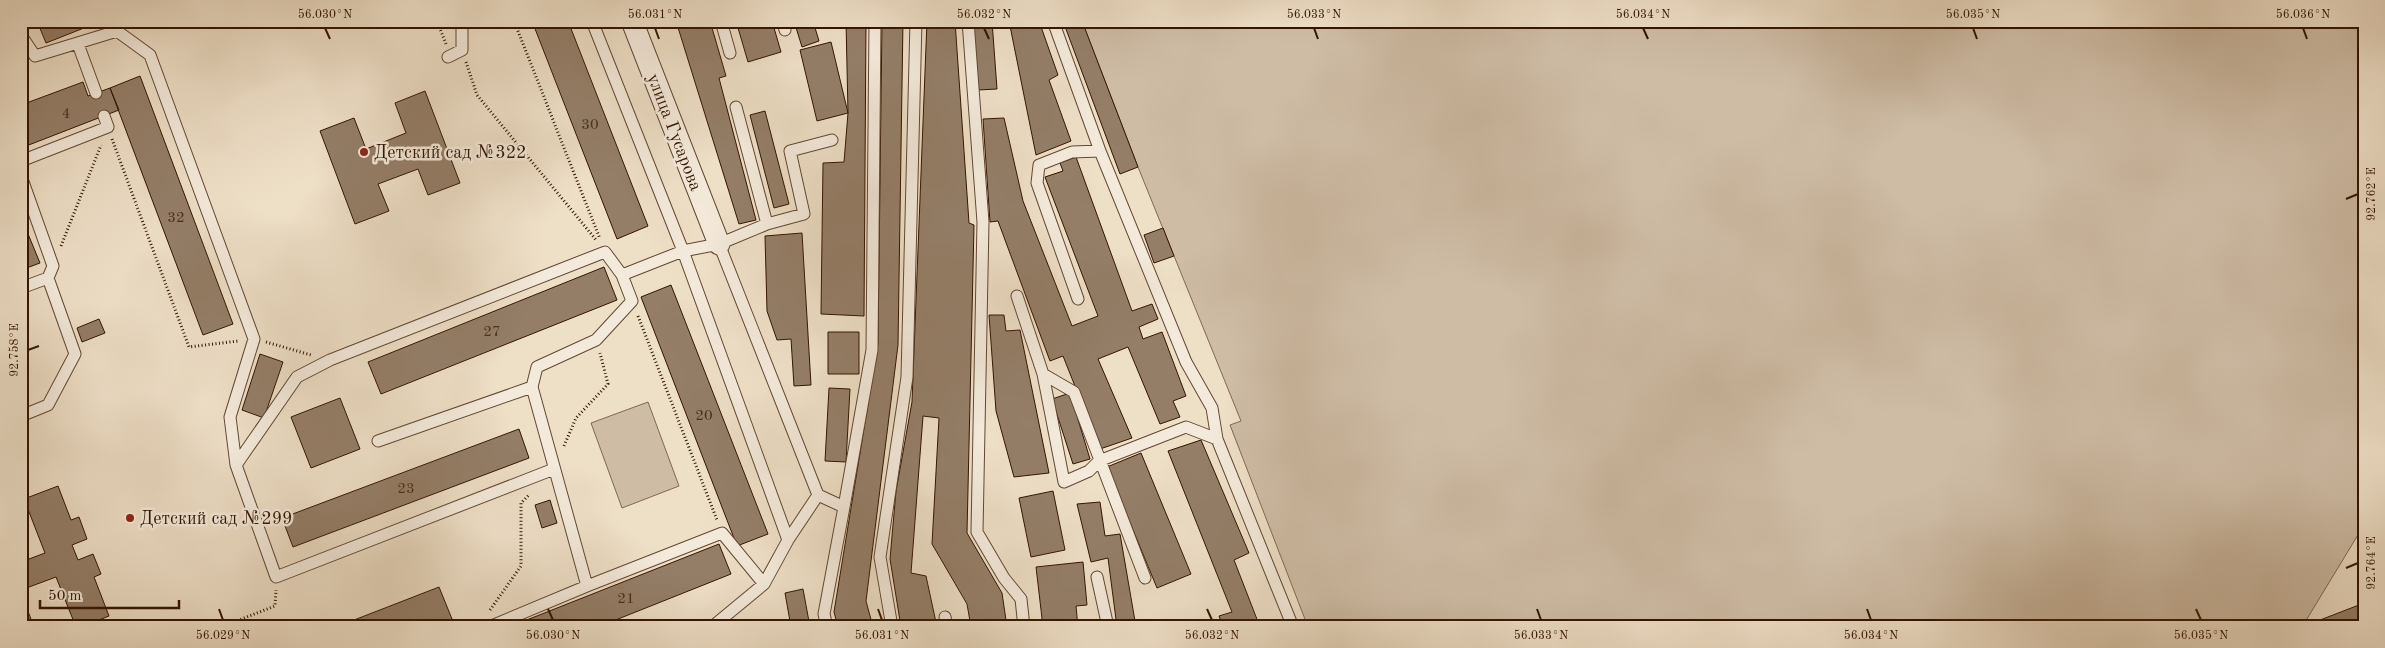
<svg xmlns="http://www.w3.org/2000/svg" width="2385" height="648" viewBox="0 0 2385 648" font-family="'Old Standard TT',serif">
<rect width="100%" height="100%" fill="#eedfc7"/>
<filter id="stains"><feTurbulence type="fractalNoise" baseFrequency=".004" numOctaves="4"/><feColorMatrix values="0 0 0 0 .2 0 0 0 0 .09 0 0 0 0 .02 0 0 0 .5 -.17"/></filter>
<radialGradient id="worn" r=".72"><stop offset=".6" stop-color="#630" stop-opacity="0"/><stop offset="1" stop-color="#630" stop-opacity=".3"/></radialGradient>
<!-- green -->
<path fill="#cebca5" stroke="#806853" d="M1082,21h1282v504l-62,102h-994l-78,-202 11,-4 -103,-254z
M648,402l31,84 -57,22 -31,-85z"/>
<!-- building -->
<path fill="#947e68" stroke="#331401" d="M37,21h56l1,3 -48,19z
M532,21h36l80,205 -31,13z
M676,21h34l16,55 -7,2 37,142 -17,4z
M736,21h36l9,31 -33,10z
M794,21h19l6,20 -17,6z
M846,21h20l-2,295 -43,-2 2,-151 21,-1 4,-49z
M882,21h21l-5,324 -32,256 7,26h-35l-4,-15 44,-269z
M927,21h28l14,202 5,2 -7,308 35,60 5,34h-36l-4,-23 -35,-60 7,-126 -16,-2 -12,157 15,3 11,51h-36l-11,-68 6,-68 16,-89z
M973,21h19l5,68 -19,1z
M1009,21h30l19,54 -9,5 22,61 -35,14z
M1063,21h19l56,146 -18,7z
M831,42l17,71 -31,8 -17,-71z
M140,76l93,248 -30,11 -93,-247z
M83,82l5,14 22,-8 9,22 -98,38v-43z
M425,91l35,92 -32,12 -10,-26 -40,15 11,27 -34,13 -35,-93 34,-13 12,31 40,-16 -11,-30z
M765,111l24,93 -15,4 -24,-93z
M1004,118l19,83 49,125 26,-10 -53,-139 18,-6 -3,-8 16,-6 56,154 20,-7 6,15 -19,8 4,12 19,-7 24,64 -13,5 7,16 -20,7 -32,-77 -30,12 34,79 -32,11 -37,-93 -13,5 -52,-140 -8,1 -7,-103z
M1163,228l11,28 -20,7 -10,-28z
M26,229l14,34 -19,7v-39z
M802,233l9,152 -17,1 -3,-47 -14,1 -10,-29 -2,-75z
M604,267l13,33 -236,94 -13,-32z
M671,285l97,249 -31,12 -96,-249z
M989,315h15l2,16 14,-1 29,143 -35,4 -18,-66z
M99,319l6,14 -23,9 -5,-14z
M828,332h31v42h-31z
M260,354l23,8 -19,56 -22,-8z
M829,388l21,1 -4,73 -21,-1z
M1070,393l20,66 -17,5 -21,-65z
M340,398l20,51 -49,19 -20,-51z
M519,429l10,29 -236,89 -11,-29z
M1201,440l48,113 -15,7 26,67h-37l-4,-11 13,-4 -64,-161z
M1141,453l50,121 -34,14 -50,-121z
M58,486l13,34 8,-3 8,22 -15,6 6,15 15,-6 8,20 -7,3 15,39 -28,11h-5l-20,-50 -35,13v-28l24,-9 -21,-54z
M1053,491l12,59 -34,7 -12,-59z
M550,500l7,23 -15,5 -7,-23z
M1100,502l5,34 15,-2 15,87 22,-1v7h-40l-9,-69 -17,4 -14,-58z
M719,544l12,30 -133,53h-89z
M1083,562l4,43 -11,1 2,21h-35l-7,-60z
M439,587l13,32 -21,8h-95z
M803,589l7,38h-19l-6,-34z
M21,593l13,34h-13z
M2364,603v21l-7,3h-55z"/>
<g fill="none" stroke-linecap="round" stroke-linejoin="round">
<!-- service casing -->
<g stroke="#624732" stroke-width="13">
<path id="service" d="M592,21l91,230 105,289
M721,21l9,32
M783,21l2,9
M968,21l15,201 -6,310 27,46 17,21 3,28
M1053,21l47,130 86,211 26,46 5,31 76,188
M21,35l14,21 82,-25 33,24 104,284 -24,78 6,48 40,112 278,-108
M78,44l18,49
M448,57l14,-7v-29
M736,107l31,117
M21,161l87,-34 -4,-11
M21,176l32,90 -5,12 27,76 -27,51 -27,11
M21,288l27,-10
M1017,296l26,78 21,108 25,-11 10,-10 87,-34 31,12
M1078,299l-41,-116 2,-18 33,-13 28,-1
M1043,374l31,18 71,186
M378,441l154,-54
M236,465l61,-88 33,-17 275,-108 17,23
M818,495l26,12 -20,107 3,13
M844,507l28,-157 3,-329
M1097,577l11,50
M587,586l-55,-199 5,-20 59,-27 36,-39 -10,-26 61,-24 36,-7 48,-20 37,-10 -14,-63 42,-11
M945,617l2,10
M489,627l98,-41 135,-53 42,51
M712,627l52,-43 24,-44 30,-45 -99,-251
M892,627l-12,-70 27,-180 9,-356"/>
</g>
<!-- minor casing -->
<g stroke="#624732" stroke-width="23">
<path id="minor" d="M632,21l87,223"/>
</g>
<!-- path -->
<path stroke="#331401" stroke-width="3" stroke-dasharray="1 2.5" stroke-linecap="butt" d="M514,21l86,218
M446,44l-8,-20 10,-2
M466,62l11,33 120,146
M112,139l77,208 49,-6
M61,246l40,-101
M638,316l79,204
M266,342l45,13
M564,446l12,-28 32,-34 -8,-31
M490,610l31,-44v-63l8,-8
M221,627l54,-21 1,-16"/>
<!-- service -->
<use href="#service" stroke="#f4eadb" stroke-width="11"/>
<!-- minor -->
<use href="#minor" stroke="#f4eadb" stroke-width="21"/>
</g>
<!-- ticks -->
<path fill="none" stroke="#331401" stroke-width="2" d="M325,28l5,11M655,28l4,11M984,28l5,11M1314,28l4,11M1643,28l5,11M1973,28l4,11M2303,28l4,11M2346,199l12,-5M28,350l11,-4M2346,568l12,-5M219,609l4,11M548,609l5,11M878,609l4,11M1207,609l5,11M1537,609l4,11M1867,609l4,11M2196,609l5,11"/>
<!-- markers -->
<g fill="#8f2418" stroke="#f4eadb" stroke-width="2">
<circle cx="364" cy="152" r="5"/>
<circle cx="130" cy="518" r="5"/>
</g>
<g text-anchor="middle" stroke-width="5" stroke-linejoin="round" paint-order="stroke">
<!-- number labels -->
<g font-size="15" fill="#4b2e1b">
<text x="66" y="118">4</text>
<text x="590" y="129">30</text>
<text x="176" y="222">32</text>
<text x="492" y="336">27</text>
<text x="704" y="420">20</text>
<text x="406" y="493">23</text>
<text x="626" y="603">21</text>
</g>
<!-- street labels -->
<g font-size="18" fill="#331401" stroke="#f4eadb">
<text transform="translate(675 132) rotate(69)" y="6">улица Гусарова</text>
</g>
<!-- poi labels -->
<g font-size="18" fill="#331401" stroke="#f4eadb" text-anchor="start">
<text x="374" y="158">Детский сад №322</text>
<text x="140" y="524">Детский сад №299</text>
</g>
</g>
<!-- margin -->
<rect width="2385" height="648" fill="none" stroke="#eedfc7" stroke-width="55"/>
<!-- scale -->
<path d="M40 600v8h139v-8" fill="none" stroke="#331401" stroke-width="2.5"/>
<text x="48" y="600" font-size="15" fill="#331401" stroke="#f4eadb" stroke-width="4" paint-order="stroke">50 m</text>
<rect x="28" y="28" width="2330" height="592" fill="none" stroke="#331401" stroke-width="2"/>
<g font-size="12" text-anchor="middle" fill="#331401">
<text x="325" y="18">56.030°N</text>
<text x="655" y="18">56.031°N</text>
<text x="984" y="18">56.032°N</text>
<text x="1314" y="18">56.033°N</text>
<text x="1643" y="18">56.034°N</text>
<text x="1973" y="18">56.035°N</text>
<text x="2303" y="18">56.036°N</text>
<text transform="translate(2371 194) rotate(-90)" y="4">92.762°E</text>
<text transform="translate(14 350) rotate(-90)" y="4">92.758°E</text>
<text transform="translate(2371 563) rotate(-90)" y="4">92.764°E</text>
<text x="223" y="639">56.029°N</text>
<text x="553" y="639">56.030°N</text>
<text x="882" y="639">56.031°N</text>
<text x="1212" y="639">56.032°N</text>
<text x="1541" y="639">56.033°N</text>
<text x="1871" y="639">56.034°N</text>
<text x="2201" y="639">56.035°N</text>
</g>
<rect width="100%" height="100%" filter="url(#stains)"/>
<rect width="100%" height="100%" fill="url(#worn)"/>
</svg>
